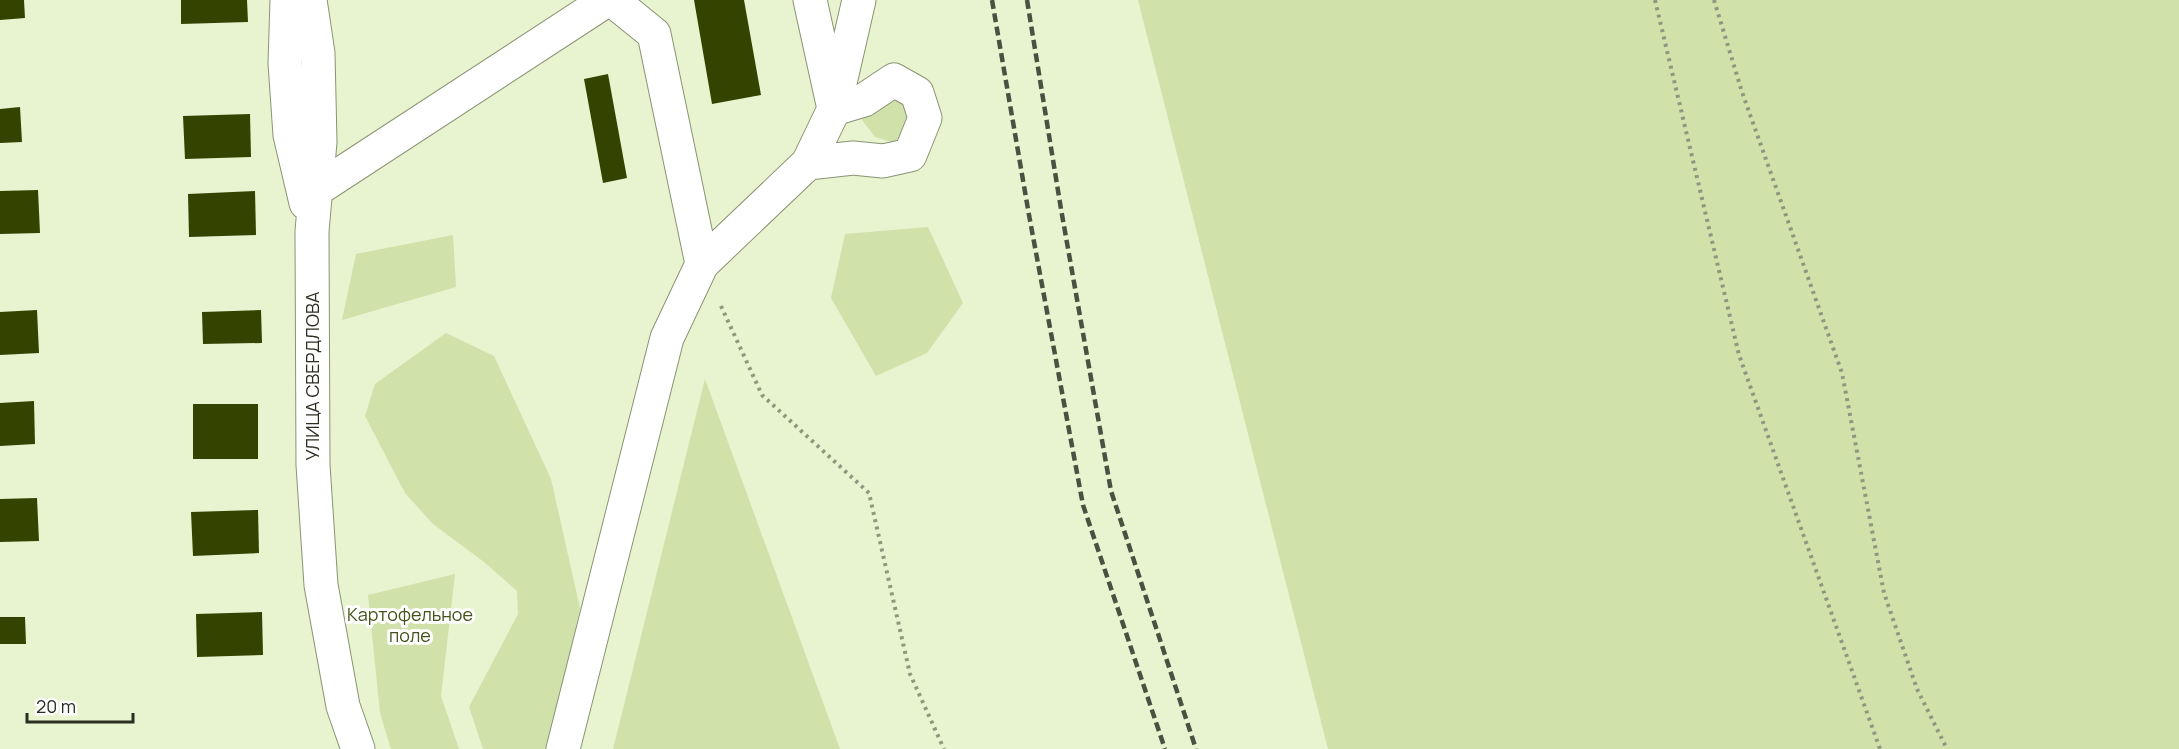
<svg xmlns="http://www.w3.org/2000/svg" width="2179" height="749" viewBox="0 0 2179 749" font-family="Manrope,sans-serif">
<rect width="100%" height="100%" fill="#e8f3d0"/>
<!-- green -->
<path fill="#d0e1aa" d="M1138,0h1041v749h-851z
M899,97l12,12 -12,35 -24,-7 -13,-17 5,-9z
M928,227l35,76 -36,50 -51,23 -45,-78 14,-64z
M453,235l3,52 -114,33 14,-66z
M446,333l48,23 57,123 29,129 -30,141h-67l-14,-42 49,-93 -1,-23 -33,-29 -51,-38 -28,-31 -40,-77 10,-32z
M705,379l135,370h-227z
M455,574l-14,122 18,53h-68l-11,-36 -12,-118z"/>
<!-- building -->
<path fill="#354300" d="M0,0h24l1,18 -25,2z
M181,0h66l1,22 -67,2z
M694,0h50l17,95 -49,9z
M608,74l19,104 -24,5 -19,-104z
M20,107l2,35 -22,1v-34z
M250,114l1,43 -66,2 -2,-43z
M38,190l2,43 -40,1v-43z
M255,191l1,44 -67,2 -1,-43z
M37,310l2,43 -39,2v-43z
M261,310l1,33 -59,1 -1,-32z
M34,401l1,43 -35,2v-43z
M193,404h65v55h-65z
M37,498l2,43 -39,1v-43z
M258,510l1,43 -66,3 -2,-44z
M262,612l1,43 -66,2 -1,-43z
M0,617h25l1,27h-26z"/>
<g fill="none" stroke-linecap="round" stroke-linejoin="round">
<!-- minor casing -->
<g stroke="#899473" stroke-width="35">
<path id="minor" d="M287,0l-2,63 5,72 16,68
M310,0l8,53 2,89 -8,89 1,234 8,120 22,121 15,43
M612,0l42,34 48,230
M808,163l45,-5 30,3 27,-6 15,-37 -8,-25 -23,-13 -30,20 -30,9 -24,-109
M316,190l291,-190
M563,749l104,-411 35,-74 106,-101 26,-54 25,-109"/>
</g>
<!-- path -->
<path stroke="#8f977e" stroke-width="4" stroke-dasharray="3 4.5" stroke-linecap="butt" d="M1655,0l84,355 141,394
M1714,0l28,92 100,281 42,220 33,96 30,60
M721,306l41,89 107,98 41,181 34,75"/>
<!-- minor -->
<use href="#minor" stroke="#fff" stroke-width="33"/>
<!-- rail -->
<path stroke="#4b5140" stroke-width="4.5" stroke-dasharray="9 4.5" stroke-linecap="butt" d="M992,0l37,215 54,290 82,244
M1027,0l34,209 50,282 85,258"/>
</g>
<g text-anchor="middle" stroke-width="6" stroke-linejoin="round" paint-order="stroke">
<!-- street labels -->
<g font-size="18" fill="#292e20" stroke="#fff">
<text transform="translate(313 376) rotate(-90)" y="6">УЛИЦА СВЕРДЛОВА</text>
</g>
<!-- park labels -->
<g font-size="18" fill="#445319" stroke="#fff">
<text x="410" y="621">Картофельное<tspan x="410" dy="21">поле</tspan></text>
</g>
</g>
<!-- scale -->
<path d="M27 713v9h106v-9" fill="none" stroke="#292e20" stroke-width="3"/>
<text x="36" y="713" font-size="18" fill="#292e20" stroke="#ffffff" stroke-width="4.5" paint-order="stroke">20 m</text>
</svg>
